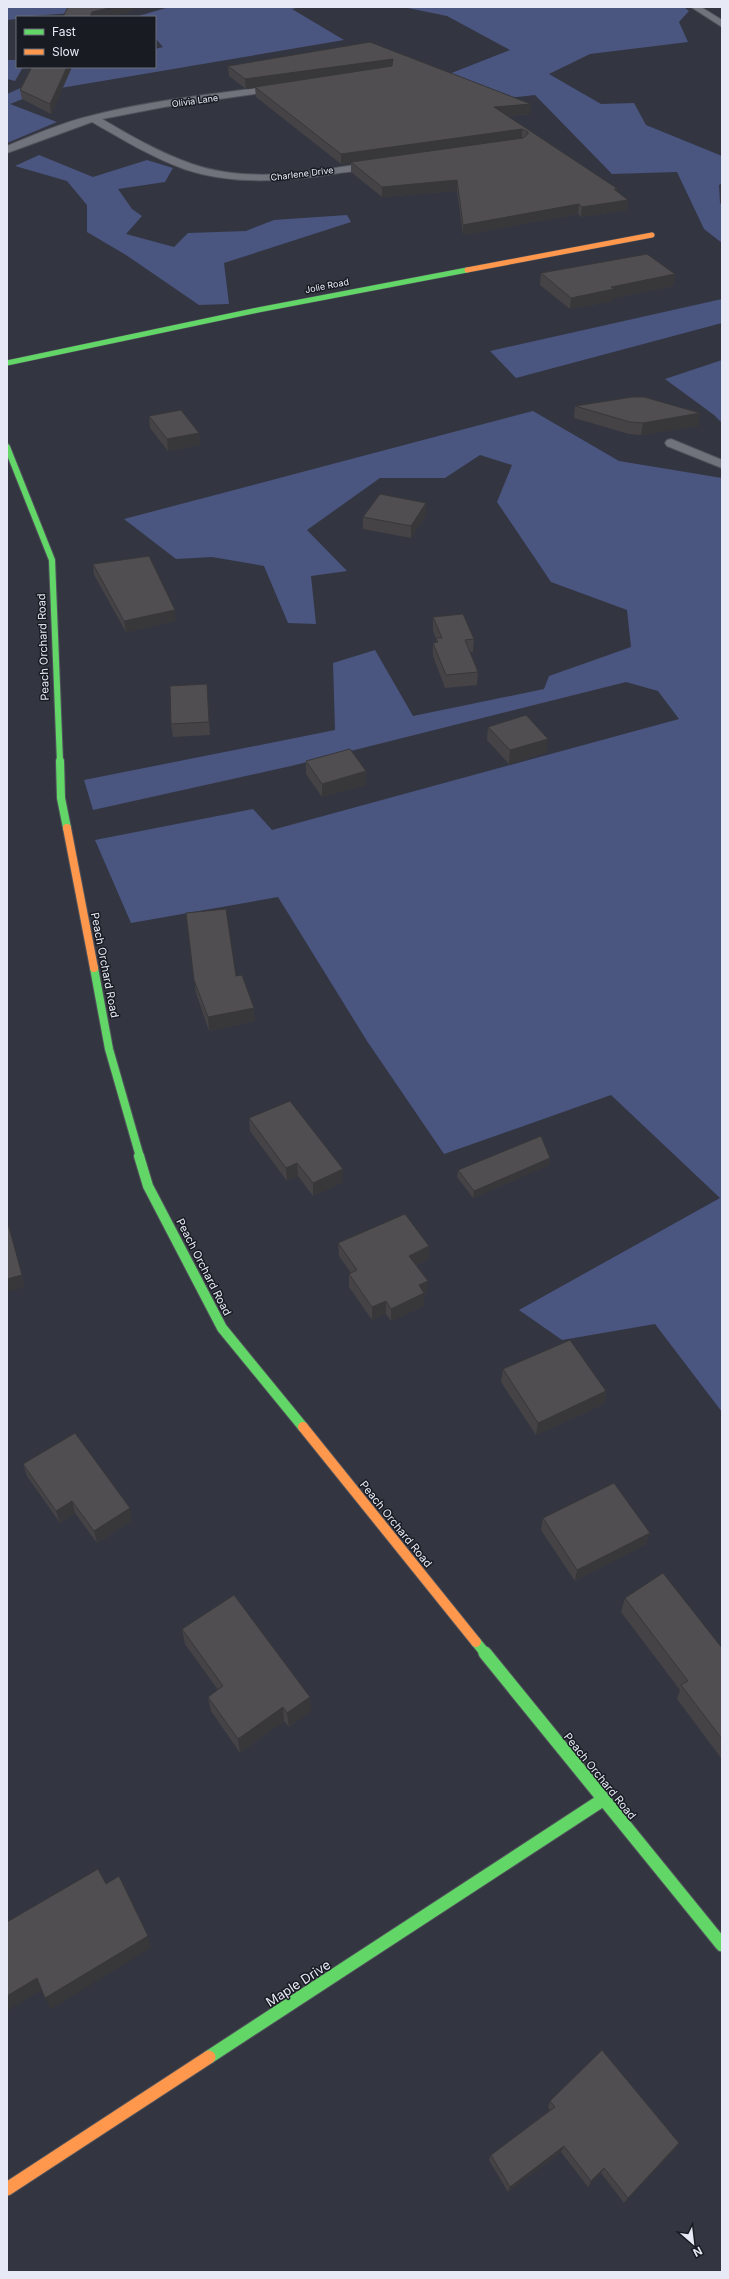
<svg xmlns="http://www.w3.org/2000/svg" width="729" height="2279" viewBox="0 0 729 2279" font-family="Inter,sans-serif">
<rect width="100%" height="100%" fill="#333640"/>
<!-- green -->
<path fill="#4a5580" d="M74,7l-1,6 -56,4v2l-10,1v-12l4,-1z
M169,7h132l-9,2 52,31 -301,51 -33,13 47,18 -50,21v-49l60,-27h88v-18l8,-2 -8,-9v-21h-20z
M403,7h281l5,4 -10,11 9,20 -98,12 -41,20 52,30 33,-1 12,22 76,31v27l-3,2 1,18 2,2v38l-18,-14 -27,-57 -65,2 -77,-79 -28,3 -58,-24 61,-24 -63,-34z
M7,60h10v7h6l-8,14 -8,-2z
M39,155l54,22 54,-17 26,8 -8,14 -47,7 14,20 10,7 -16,18 48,13 14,-14 58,-2 28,-11 73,-5 4,7 -127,41 5,41 -30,1 -73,-50 -39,-23v-27l-20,-24 -52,-15z
M722,299v24l-206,55 -26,-27z
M722,360v63l-8,-8 -49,-36z
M533,411l86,50 103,17v934l-67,-88 -93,16 -43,-30 201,-112 -109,-103 -167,59 -77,-113 -89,-144 -147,26 -36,-83 158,-31 19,21 407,-111 -21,-28 -32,-9 -335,84 -198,44 -9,-30 251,-50 -2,-67 42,-13 38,66 131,-27 5,-13 82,-29 -4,-37 -76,-28 -54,-80 15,-37 -32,-10 -35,23h-65l-73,52 40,41 -36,5 5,48 -28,-1 -24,-57 -52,-9 -36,2 -52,-40z"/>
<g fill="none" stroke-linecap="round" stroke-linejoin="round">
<!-- lane casing -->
<g stroke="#51535c" stroke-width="2">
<path id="lane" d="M671,439l51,21v8l-55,-22 -2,-3 2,-3z"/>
</g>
<!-- street casing -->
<g stroke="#51535c" stroke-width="2">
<path id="street" d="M691,7h10l21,13v7z
M285,84l3,1v4l-124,18 -62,12c29,17 58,34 90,45 60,21 127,6 188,-3l4,1v4c-15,4 -30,5 -45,7 -51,8 -105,13 -155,-4 -33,-12 -62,-30 -92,-47l-85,31v-7c27,-11 54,-23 83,-30 64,-17 130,-22 195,-32z"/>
</g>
<!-- fast-far4 casing -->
<g stroke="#51535c" stroke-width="6">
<path id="fast-far4" d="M7,363l251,-53 209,-40"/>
</g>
<!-- fast-far3 casing -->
<g stroke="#51535c" stroke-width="8">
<path id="fast-far3" d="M7,447l45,113 8,202"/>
</g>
<!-- fast-far2 casing -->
<g stroke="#51535c" stroke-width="10">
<path id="fast-far2" d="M60,761l1,37 6,30
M94,968l15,81 31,108"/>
</g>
<!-- fast-far1 casing -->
<g stroke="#51535c" stroke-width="12">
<path id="fast-far1" d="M139,1156l9,30 74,142 81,99
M476,1642l10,12"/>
</g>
<!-- fast casing -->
<g stroke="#51535c" stroke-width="15">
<path id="fast" d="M485,1653l237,292
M209,2057l395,-258"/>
</g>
<!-- slow-far3 casing -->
<g stroke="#51535c" stroke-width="6">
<path id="slow-far3" d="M467,270l185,-35"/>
</g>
<!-- slow-far2 casing -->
<g stroke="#51535c" stroke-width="10">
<path id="slow-far2" d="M67,828l27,140"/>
</g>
<!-- slow-far1 casing -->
<g stroke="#51535c" stroke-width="12">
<path id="slow-far1" d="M303,1427l173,215"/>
</g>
<!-- slow casing -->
<g stroke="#51535c" stroke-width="15">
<path id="slow" d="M7,2189l202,-132"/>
</g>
<!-- lane -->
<use href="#lane" fill="#71737c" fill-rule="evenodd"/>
<!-- street -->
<use href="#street" fill="#71737c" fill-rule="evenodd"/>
<!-- fast-far4 -->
<use href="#fast-far4" stroke="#63d668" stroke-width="5"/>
<!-- fast-far3 -->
<use href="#fast-far3" stroke="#63d668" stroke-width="6"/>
<!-- fast-far2 -->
<use href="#fast-far2" stroke="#63d668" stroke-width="8"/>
<!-- fast-far1 -->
<use href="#fast-far1" stroke="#63d668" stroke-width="10"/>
<!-- fast -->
<use href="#fast" stroke="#63d668" stroke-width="13"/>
<!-- slow-far3 -->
<use href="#slow-far3" stroke="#ff974d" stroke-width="5"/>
<!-- slow-far2 -->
<use href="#slow-far2" stroke="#ff974d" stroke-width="8"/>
<!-- slow-far1 -->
<use href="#slow-far1" stroke="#ff974d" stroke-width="10"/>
<!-- slow -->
<use href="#slow" stroke="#ff974d" stroke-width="13"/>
</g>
<!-- wall -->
<path fill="#454346" d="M228,66l303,38 -1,10 -23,2 121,84 -1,10 -46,7 -3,-3 -115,21 -6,-44 -75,6 -31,-25v-9l-10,1 -85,-67 -1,-9 -9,1 -17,-13z
M32,67h40l-21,47 -29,-15 -2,-9z
M541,273l134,1 -2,12 -60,12v3l-43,8 -30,-24z
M575,406l125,7 -2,13 -57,9 -12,-1 -55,-16z
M149,416l50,17 1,12 -32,6 -18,-23z
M426,503v12l-15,23 -48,-9v-12z
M93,564l83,57 -50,11 -32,-57z
M433,617l41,22 -1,13h-3l8,20 -1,13 -32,3 -12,-32v-13h3v-4l-3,-9z
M207,684l3,51 -37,2 -2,-13z
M488,727l59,25 -38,12 -22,-24z
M306,761l60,10v14l-44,12 -16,-23z
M186,913l50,63 19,45 -46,10 -13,-38z
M249,1118l94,64 -30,14 -15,-20 -11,5 -37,-50z
M549,1165l-76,33 -16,-21 1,-7z
M338,1243l91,3v13l-13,6 11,28 -3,2v11l-33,15 -5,-7 -14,6 -23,-33v-13l2,-1 -12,-17z
M503,1369l103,22 -2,13 -68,31 -35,-53z
M23,1464l109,56 -35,23 -22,-30 -15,10 -33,-47z
M543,1518l107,15 -4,11 -71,37 -34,-51z
M625,1598l97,50v109l-1,1 -44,-59 3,-9 -59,-78z
M182,1629l129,82 -22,16 -5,-6 -44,32 -29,-42 -3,-14 10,-7 -33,-46z
M550,2101l129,42 -4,6 -51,54 -23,-30 -13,14 -27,-35 -53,40 -19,-32 2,-5 59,-45 -2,-3z"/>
<!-- shaded-wall -->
<path fill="#383739" d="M114,7h23v1l-7,2v2l-22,5h-18l2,-5z
M393,59l-1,10 -146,20 -1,-10z
M67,67h5l-21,47 -1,-10z
M531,104l-1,10 -37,3 1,-10z
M522,129v10l-171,23v1l-10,1v-10z
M457,180v11l-75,6v-10z
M628,200l-1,10 -46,7 1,-10z
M579,204l-1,10 -115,21v-10z
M675,274l-2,12 -60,12v3l-43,8 1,-11 40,-11z
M700,413l-2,13 -57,9 2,-12z
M199,433l1,12 -32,6 -1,-12z
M426,503v12l-15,23v-12z
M175,610l1,11 -50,11 -2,-11z
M207,684l1,13 2,38 -1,-13z
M548,739l-1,13 -38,12 1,-14z
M366,771v14l-44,12v-13z
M254,1008l1,13 -46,10 -1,-14z
M550,1158l-1,7 -76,33 1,-7z
M297,1163l1,13 -11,5 -1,-13z
M343,1169v13l-30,14v-13z
M429,1246v13l-20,9v-12z
M22,1275l3,12 -18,5v-13z
M428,1281l-1,12 -3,2v11l-33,15v-12l28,-24z
M386,1301v13l-14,6v-13z
M606,1391l-2,13 -68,31 2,-12z
M72,1501l3,12 -15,10 -4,-12z
M130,1508l2,12 -35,23 -3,-12z
M650,1533l-4,11 -71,37 2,-11z
M310,1697l1,14 -22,16 -2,-14z
M283,1707l1,14 -44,32 -2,-14z
M148,1936l3,12 -100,61 -6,-11z
M37,1978l6,11 -36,22v-15z
M679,2143l-4,6 -51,54 4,-5z
M564,2146l-3,6 -53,40 2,-5z
M604,2168l-3,5 -13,14 3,-6z"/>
<!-- building -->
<path fill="#504e51" stroke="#383739" d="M68,7h45l-21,5 -2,5h-27z
M370,42l161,62 -37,3 124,82h-4l14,11 -46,7 -3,-3 -116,21 -6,-45 -75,7 -31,-25 172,-24 5,-4v-2l-6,-3 -181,25 -86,-67 137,-21 1,-7 -148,20 -17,-13z
M32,67h35l-17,37 -30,-14z
M647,254l28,20 -64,13 3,2 -43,9 -30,-25z
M632,397h12l56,16 -57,10 -13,-1 -55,-16z
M181,410l18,23 -32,6 -18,-23z
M380,494l46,9 -15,23 -48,-9z
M149,556l26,54 -51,11 -31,-57z
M463,614l11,25 -9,1 13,32 -32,3 -13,-32 5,-1 -2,-4h6l-9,-21z
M207,684l2,38 -38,2 -1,-38z
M526,715l22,24 -38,11 -22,-23z
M350,749l16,22 -44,13 -16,-23z
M226,909l10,67 6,-1 12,33 -46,9 -14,-37 -8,-67z
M290,1101l53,68 -30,14 -16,-20 -11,5 -37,-50z
M541,1136l9,22 -76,33 -16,-21z
M405,1214l24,32 -20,10 19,25 -9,4 5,8 -33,16 -5,-8 -14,6 -23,-33 8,-4 -19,-27z
M7,1227h2l13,48 -15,4z
M570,1340l36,51 -68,32 -35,-54z
M75,1433l55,75 -36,23 -22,-30 -16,10 -33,-47z
M614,1483l36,50 -73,37 -34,-52z
M663,1573l59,75v91l-41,-54 7,-4 -63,-83z
M234,1595l76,102 -23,16 -4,-6 -45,32 -30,-42 15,-11 -41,-57z
M98,1869l8,15 13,-8 29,60 -103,62 -8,-20 -30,18v-74z
M602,2050l77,93 -51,55 -24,-30 -13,13 -27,-35 -54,41 -19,-32 64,-48 -5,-6z"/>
<g text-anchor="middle" stroke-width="3" stroke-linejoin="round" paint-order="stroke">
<!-- far-street labels -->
<g font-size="9" fill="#e7eaf6" stroke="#191b23">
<text transform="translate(195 101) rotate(-8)" y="3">Olivia Lane</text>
<text transform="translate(302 174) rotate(-7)" y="3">Charlene Drive</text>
<text transform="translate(327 286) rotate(-11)" y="3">Jolie Road</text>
</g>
<!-- street labels -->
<g font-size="11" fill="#e7eaf6" stroke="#191b23">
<text transform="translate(43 647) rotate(-92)" y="4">Peach Orchard Road</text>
<text transform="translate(105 965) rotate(79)" y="4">Peach Orchard Road</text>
<text transform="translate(204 1267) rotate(63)" y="4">Peach Orchard Road</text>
<text transform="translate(396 1524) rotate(51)" y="4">Peach Orchard Road</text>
<text transform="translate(600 1776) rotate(51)" y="4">Peach Orchard Road</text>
</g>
<!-- near-street labels -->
<g font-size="13" fill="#e7eaf6" stroke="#191b23">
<text transform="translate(298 1983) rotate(-33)" y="5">Maple Drive</text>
</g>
</g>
<!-- border -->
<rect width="729" height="2279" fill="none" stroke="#e7eaf6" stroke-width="16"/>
<!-- legend -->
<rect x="16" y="16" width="140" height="52" fill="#191b23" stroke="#6b6e77"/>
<rect x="24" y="29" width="20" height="6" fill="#63d668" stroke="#6b6e77"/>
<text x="52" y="36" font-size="12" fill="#e7eaf6">Fast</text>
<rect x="24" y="49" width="20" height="6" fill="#ff974d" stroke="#6b6e77"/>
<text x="52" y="56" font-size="12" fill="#e7eaf6">Slow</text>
<!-- north arrow -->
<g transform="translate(693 2243) rotate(152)" stroke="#191b23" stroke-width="3" paint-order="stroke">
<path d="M0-3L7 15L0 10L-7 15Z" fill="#e7eaf6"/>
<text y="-6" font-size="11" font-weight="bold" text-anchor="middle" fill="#e7eaf6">N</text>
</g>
</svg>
